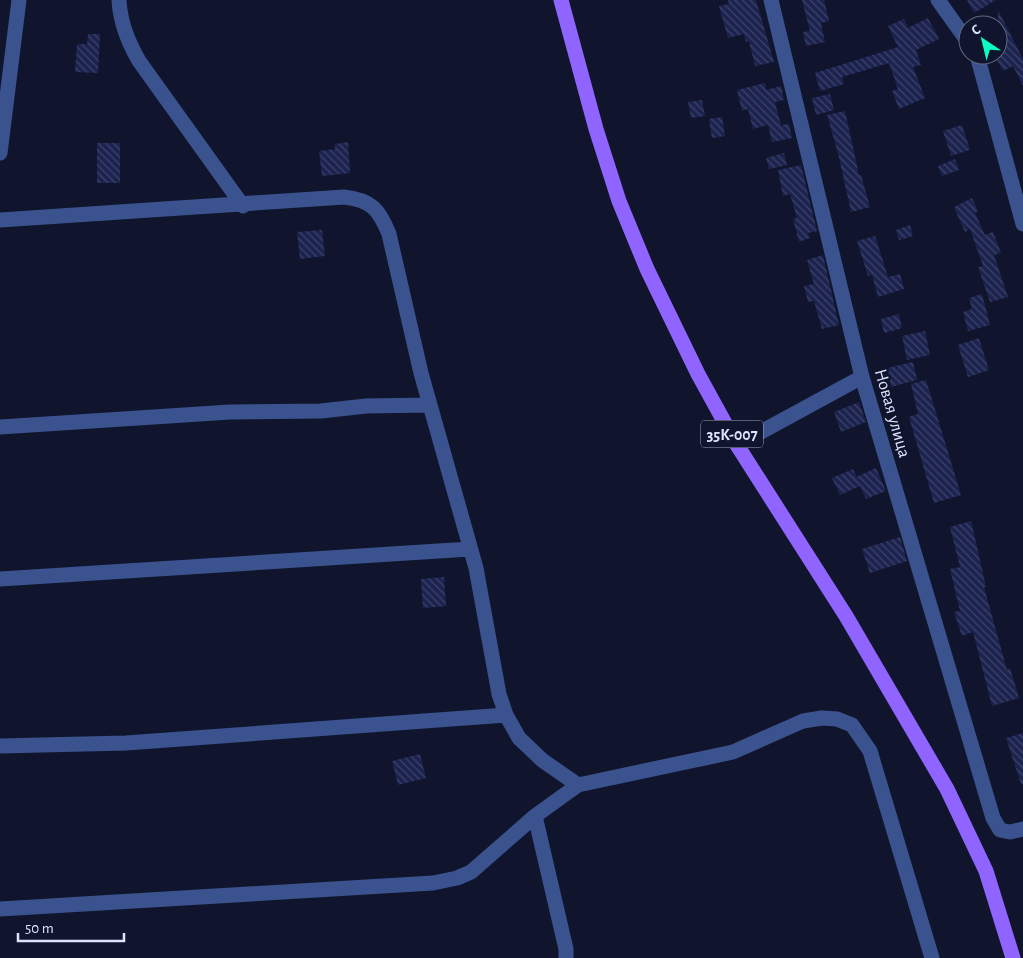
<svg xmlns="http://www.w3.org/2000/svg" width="1023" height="958" viewBox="0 0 1023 958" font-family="'Alegreya Sans',sans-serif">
<defs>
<pattern id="building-back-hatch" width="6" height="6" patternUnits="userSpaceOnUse" patternTransform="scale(1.25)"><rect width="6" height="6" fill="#1c234f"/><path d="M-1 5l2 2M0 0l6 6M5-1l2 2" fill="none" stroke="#3d4369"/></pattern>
</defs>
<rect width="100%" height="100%" fill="#10152d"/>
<!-- building -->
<path fill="url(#building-back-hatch)" d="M728,0h28l18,62 -19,4 -6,-25 -3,1 -2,-8 -16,4 -9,-32 10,-2z
M802,0h22l5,21 -8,2 4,19 -19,4 -3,-14 7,-1z
M967,0h29l-22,13z
M998,10l25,49v27l-10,-20 -10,5 -9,-16h4z
M928,18l11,21 -23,11 5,15 -8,2 12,31 -26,11 -7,-18 6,-2 -9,-26 -47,14 2,7 -24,7 -5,-18 83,-26 -10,-21 16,-7 4,9z
M88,34h12l-2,39 -23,-1 2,-28h10z
M765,83l1,7 15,-4 3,14 -9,2 6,23 8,-1 3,14 -20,4 -4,-17 -15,4 -5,-20 -6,2 -5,-21z
M830,94l4,16 -18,5 -4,-17z
M702,100l3,16 -14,2 -3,-16z
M845,111l14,64h2l9,32 -19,5 -13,-59 -11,-38z
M722,117l3,19 -13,2 -3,-19z
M962,125l8,25 -19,6 -8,-25z
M348,142l2,31 -28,3 -3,-25 16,-2v-5z
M97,143h23v40h-23z
M784,153l3,12 -18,4 -3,-11z
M955,159l4,11 -17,6 -4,-10z
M801,165l16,66 -9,2 2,5 -11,4 -6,-23 4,-1 -7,-24 -7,2 -5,-26z
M972,198l6,13 -3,2 10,22 8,-3 8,21 -7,2 14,42 -18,5 -12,-35 5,-1 -13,-37 -5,3 -11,-25z
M910,225l3,11 -14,4 -3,-10z
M322,230l3,26 -25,3 -3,-27z
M875,236l13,41 12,-3 4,15 -26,8 -6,-22 -4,1 -11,-35z
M823,255l16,70 -17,4 -8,-28 -6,1 -4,-16 10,-2 -7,-24z
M982,294l8,31 -22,6 -5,-19 9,-3 -3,-11z
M899,314l3,14 -18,5 -3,-14z
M925,331l5,24 -23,5 -5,-24z
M979,338l10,32 -21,7 -10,-32z
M913,362l4,18 -26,7 -4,-19z
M926,380l35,115 -27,8 -25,-86 9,-3 -7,-30z
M859,402l7,20 -25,10 -7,-20z
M876,468l10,23 -20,8 -6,-13 -20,9 -8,-17 21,-9 6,14 -3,-6z
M971,521l15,66h-2l23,83 3,-2 9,30 -27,8 -19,-74 -11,4 -8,-24 6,-1 -10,-42 10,-2 -10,-40z
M900,537l7,24 -37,12 -8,-24z
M444,577l2,29 -23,2 -2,-29z
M1023,733v51h-2l-15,-46z
M420,754l6,24 -28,7 -6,-24z"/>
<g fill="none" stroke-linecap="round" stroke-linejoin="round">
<!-- minor -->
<path stroke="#3a538e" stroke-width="15" d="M119,0c1,22 9,42 20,61l104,145
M771,0l91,377 131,441 7,12 10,2 13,-3
M938,0l30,42
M977,55l46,169
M0,153l19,-153
M0,220l344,-23c27,3 35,12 45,37l32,139 55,195 23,126 7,21 13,23 23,22 36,25
M0,427l230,-15 91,-1 45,-5 64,-1
M737,445l125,-68
M0,579l470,-30
M0,746l126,-3 380,-28
M535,816l31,133v9
M0,909l433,-26 24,-5 14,-6 64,-56 43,-31 155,-33 70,-31 19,-3 15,1 15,6 18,26 62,207"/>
<!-- major -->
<path stroke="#9064ff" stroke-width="15" d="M561,0l35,129 23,72 28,68 51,105 39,71 109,171 101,173 39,82 27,87"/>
</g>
<g text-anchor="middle" stroke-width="5" stroke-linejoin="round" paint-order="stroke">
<!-- shield labels -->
<rect fill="#10152d" stroke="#a0a6c0" stroke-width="1" x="701" y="420.5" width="62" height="27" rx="4"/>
<g font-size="16" font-weight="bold" fill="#dde4ff">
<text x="732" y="440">35К-007</text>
</g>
<!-- street labels -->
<g font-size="18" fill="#dde4ff" stroke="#10152d">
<text transform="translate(893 413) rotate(74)" y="6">Новая улица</text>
</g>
</g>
<!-- north arrow -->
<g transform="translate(983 40) rotate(325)"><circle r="24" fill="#10152d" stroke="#626881"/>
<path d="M0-4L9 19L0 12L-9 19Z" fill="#09ffc3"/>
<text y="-8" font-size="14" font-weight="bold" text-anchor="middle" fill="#dde4ff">С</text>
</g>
<!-- scale -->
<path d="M18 933v8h106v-8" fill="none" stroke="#dde4ff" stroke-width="2.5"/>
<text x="25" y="933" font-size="15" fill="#dde4ff" stroke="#10152d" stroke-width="4" paint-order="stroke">50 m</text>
</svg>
